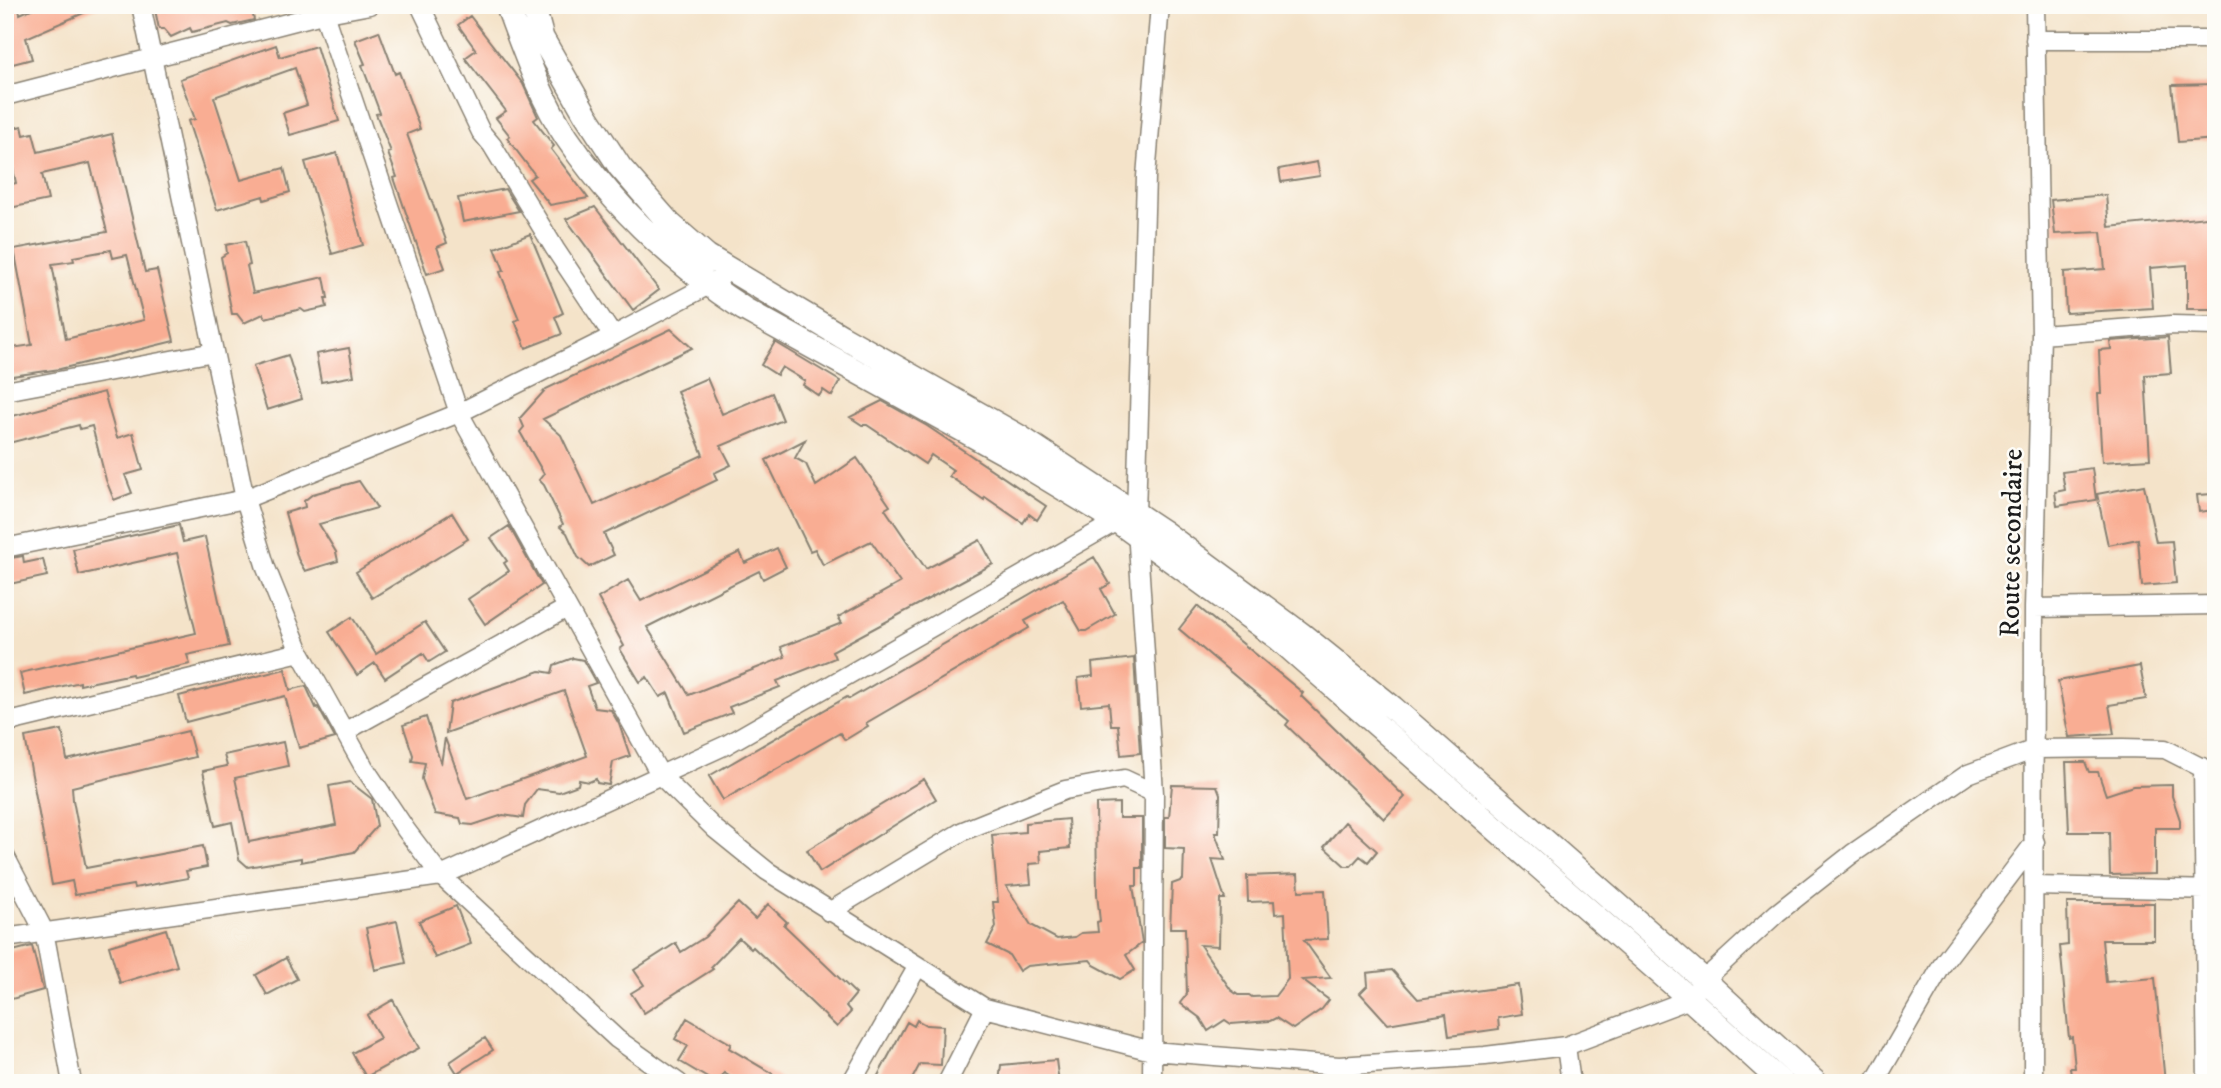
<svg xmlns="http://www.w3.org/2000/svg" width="2221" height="1088" viewBox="0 0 2221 1088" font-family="'IM FELL DW Pica',serif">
<rect width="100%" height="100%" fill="#fdfcf7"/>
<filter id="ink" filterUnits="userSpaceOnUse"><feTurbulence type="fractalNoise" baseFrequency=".0143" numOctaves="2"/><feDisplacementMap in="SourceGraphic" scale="14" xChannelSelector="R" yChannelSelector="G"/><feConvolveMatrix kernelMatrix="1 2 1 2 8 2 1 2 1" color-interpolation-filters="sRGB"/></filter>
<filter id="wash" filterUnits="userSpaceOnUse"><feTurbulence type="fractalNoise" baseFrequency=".00686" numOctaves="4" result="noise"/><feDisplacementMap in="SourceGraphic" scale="28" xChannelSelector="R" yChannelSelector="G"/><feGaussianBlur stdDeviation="1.57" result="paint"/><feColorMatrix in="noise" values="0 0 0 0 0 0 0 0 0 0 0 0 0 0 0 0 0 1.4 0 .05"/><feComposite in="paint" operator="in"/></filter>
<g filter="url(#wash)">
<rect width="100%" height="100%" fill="#f4e3c9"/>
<g id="blocks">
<!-- building -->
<path fill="#f9ad93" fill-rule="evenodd" d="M5,5h13l2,9 20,-9h62l-76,33 6,21 -27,7z
M154,5h97l3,15 -22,5 -4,-2 -36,9 -2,-4 -19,9 -7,-8h-5z
M470,16l53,68 15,33 -4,3 20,26 -3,3 37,49 -38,7 -21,-26 6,-4 -28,-37 3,-2 -14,-18 10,-7 -41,-53 11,-8 -18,-25z
M379,31l16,43 4,-2 21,57 -13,5 40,109 -10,4 8,21 -18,6 -33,-96 3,-1 -9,-24 3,-1 -15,-38 4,-1 -18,-48 3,-1 -10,-24z
M276,45l4,12 36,-11 23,75 -49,14 -7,-22 24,-8 -12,-37 -81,29 27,83 43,-12 6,24 -26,8 -1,-4 -46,14 -29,-89 7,-2 -15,-40z
M2216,84v55l-38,3 -6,-57z
M22,126l2,9 9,-2 5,19 74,-18 33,138 12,-2 17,71 -114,28 -55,8v-28l27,-4 -18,-96 93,-17 -17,-69 -48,11 6,26 -43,9v-23l11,-3 -11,-53zM111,250l2,8 14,-3 17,65 -78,19 -14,-75 22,-3 -1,-4z
M337,153l26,92 -31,9 -27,-92z
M1317,162l3,14 -39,6 -2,-13z
M505,189l14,22 -56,11 -5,-24z
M2106,195l3,32 107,-11v93h-29v-44l-37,3 3,40 -87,5 -2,-41 41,-3 -4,-37 -46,2 -4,-34z
M595,207l64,83 -26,20 -67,-91z
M530,234l33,79 -8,4 7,17 -36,14 -11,-27 4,-2 -19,-47 4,-2 -9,-22z
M245,241l5,24 -3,1 6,27 71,-16 4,21h-3l2,9 -22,5 -4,-3 -36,9 -2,-4 -19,9 -7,-9h-5l-11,-57 6,-4 -1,-8z
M671,329l21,19 -149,71 18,16 33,70 109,-50 -26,-64 30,-13 15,36 50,-21 11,27 -62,26 10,19 -17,8 3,7 -113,54 10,21 -25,12 -11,-10 -11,-24 -7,-6 3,-3 -19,-39 -5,-5 5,-6 -24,-42 4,-5 -4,-9 26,-29z
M2168,337l3,36 -26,2 5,84 -48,3 -4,-68h3l-2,-44 12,-1 -1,-8z
M775,342l65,39 -8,15 -9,-6 -4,6 -16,-11 2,-4 -23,-14 -5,8 -16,-10z
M349,348l5,28 -33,6 -5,-28z
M288,355l14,44 -35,11 -14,-44z
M104,392l13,46 16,-5 10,37 -18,5 7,18 -18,7 -8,-20 -14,-54 -12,3 -1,-4 -74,19v-26z
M882,401l45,25 119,80 -9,14 -8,-6 -6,9 -38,-26 -1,3 -35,-24 4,-6 -22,-15 -6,9 -58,-39h-5l-12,-8z
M805,440l-10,18 11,6 10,22 41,-28 33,48 -5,3 41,60 54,-29 13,24 -161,87 3,7 -58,23 3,6 -51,20 3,6 -48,19 -16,-39 -8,4 -13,-20 -7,5 -20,-33 4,-3 -26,-48 30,-18 13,21 99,-49 5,11 32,-15 9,19 -23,12 -4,-8 -112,56 42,68 96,-38 -4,-10 61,-24 -4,-6 62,-34 -29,-42 -48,24 -8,-16 -5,2 -44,-91z
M2092,468l4,32 -39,6 -2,-14 10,-2 -3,-18z
M359,481l18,27 -58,16 17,28 2,9 -33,10 -7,-12 -13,-46 20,-6 -1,-6 9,-7z
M2144,485l12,57 16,-1 4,42 -34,3 -4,-47 -30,6 -11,-51z
M2213,494l2,16 -16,2 -2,-17z
M452,513l16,26 -96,59 -16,-26z
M179,525l4,17 22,-5 24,109 -42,9 3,9 -57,13 -1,-3 -52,11v-3l-55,13 -5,-22 176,-40 -19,-80 -98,22 -6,-26z
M509,526l33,59 -57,39 -17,-25 41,-28 -5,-8 3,-2 -16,-23z
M23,556l1,7 19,-4 4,17 -42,9v-26z
M1094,557l16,27 -9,5 14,25 -29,17h-5l-18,-31 -38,21 4,7 -163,95 2,3 -23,14 -5,-7 -117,67 -14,-24 138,-79 2,2z
M1197,606l106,87 -2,3 104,101 -21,22 -98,-94 3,-4 -110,-92z
M352,617l24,37 49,-32 20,30 -16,10 -6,-9 -38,25 -10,-15 -18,12 -28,-43z
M573,658l10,2 13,23 -9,3 8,22 16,2 8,14 11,32 -17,6 -4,23 -12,-2 -1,-4 -7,3 -10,-2 -1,5 -19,7 -22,-3 -12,16 -2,13 -20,-3 -30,10 -11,-1 -2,-6 -25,-4 -13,-35 3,-16 -13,-2 1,-6 -10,-30 23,-8 15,47 4,-26 22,61 120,-43 -23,-65 -118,42 4,-30 90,-32 12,2 2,-8z
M1134,658l6,95 -19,2 -3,-30h-7l-2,-22 -28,3 -3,-28 15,-2 -1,-13z
M2140,666l6,33 -37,6 5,29 -45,3 -11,-56z
M285,669l5,21 16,-4 10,22 2,-1 17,31 -36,10 -14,-52 -99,26 -7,-26z
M62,730l5,30 121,-29 7,26 -123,30 1,13 13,68 117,-22 4,21 -21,4 2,7 -54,10 -1,-3 -58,10 -3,-14 -20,4 -27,-148z
M283,742l5,24 -53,12 14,64 87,-17 -7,-39 21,-4 22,17 5,27 -23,26 -53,10v-4l-53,9 -9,-8 -7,-37 -17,4 -12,-55 24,-5 -3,-11z
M2066,762h19l4,10h9l8,23 27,-9 39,-1v11l8,24v8h-25v46l-45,1 -1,-43h-40z
M924,779l12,20 -116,73 -13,-22z
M1172,785l45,1 3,8 -1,39h-4l10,27 -13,-1 13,40h-5l-1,47 -19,-1 31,45 7,5h11l3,2 23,-1 13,-17 -3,-66 -10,1 -1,-13 -26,1 -1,-26 51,-2 1,17 26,-1 3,49 -24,1 27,38 -29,2 27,20 -7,9 -29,20 -17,-11 -6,3 -39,3 -6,-4 -17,11 -8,-13 -20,-15 7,-9 -2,-66h-15l2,-44 11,-4 1,-31 -19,-1v-31h4z
M1119,803v15h23v50h-5v18h-4l9,57 -16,12 9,15 -15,9 -26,-14 -4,-5 -63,6 -8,5 -10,-16 -22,-11 9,-17 -3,-25h5l-6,-67 33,-3v-9l43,-4 2,29 -30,3 1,12 -12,1 2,20 -25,2 25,39 26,14 18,-2 6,-4 17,-1 -1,-10 3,-1 -3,-27 -1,-90z
M1345,822l32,29 -9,11 -8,-6 -9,10h-6l-21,-19z
M738,903l17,16 13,-15 19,18 -3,3 72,69 -10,12 5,6 -14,15 -84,-80 -2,2 -12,-11 -28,29 2,2 -69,44 -13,-20 13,-8 -10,-15 42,-27 5,9 24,-15z
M2067,903h87v37h-52l4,42 49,-4 10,105h-93l-2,-15h5l-3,-31 -3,1 -9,-92 8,-1z
M456,906l15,38 -36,14 -16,-37z
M397,921l9,42 -31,7 -9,-42z
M166,929l11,37 -57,17 -11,-37z
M32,946l11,44 -38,11v-48z
M286,958l11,21 -30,16 -11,-20z
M1392,970l26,29 100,-14 4,29 -24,4 1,11 -50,7 -3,-22 -58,10 -28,-31 8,-8 -1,-12z
M393,1000l26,48 -53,29 -14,-24 28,-15 -13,-23z
M687,1018l44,26 -2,4 59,35h-48l-16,-10 -6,10h-2l-37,-22 9,-15 -13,-7z
M917,1020l9,5 17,1 -2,39 -21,-1 -10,19h-36l33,-61 7,4z
M485,1038l8,12 -36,23 -7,-11z
M1056,1060l3,23h-60l2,-18z"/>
</g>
</g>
<g filter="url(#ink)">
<use href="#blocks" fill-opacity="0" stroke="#888072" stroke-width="2"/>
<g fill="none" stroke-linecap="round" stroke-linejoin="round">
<!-- minor casing -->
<g stroke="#888072" stroke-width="21">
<path id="minor" d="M141,5l104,494 21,69 34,84 64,115 42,63 35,46 176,163 62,44
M321,5l138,408 202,363 54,53 52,42 218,137 167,43 187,15 146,-10 81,-10 124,-47 14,-19 73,-67 75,-59 116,-80 67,-25 88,-1 42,1 51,26
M420,5l61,127 11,13 63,104 58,87
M2035,40h181
M5,96l317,-82 48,-9
M2041,335l131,-10 44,1
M5,391l209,-39
M5,548l240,-49 214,-86 154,-77 107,-57
M2034,608l182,-3
M5,723l295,-71
M344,732l223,-124
M2203,767l4,316
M5,856l39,75 28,152
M2034,886l182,4
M829,912l134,-81 102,-41 59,-11 30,14
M5,938l436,-62 285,-131 391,-224
M1566,1046l5,37
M851,1083l67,-117
M947,1083l38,-75
M1152,1083l2,-290 -18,-279 10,-337 14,-172
M1874,1083l70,-121 91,-120
M2033,1083l1,-475 7,-273 -6,-330"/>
</g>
<!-- tertiary casing -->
<g stroke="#888072" stroke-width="26">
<path id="tertiary" d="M507,5c17,45 33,93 60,133 46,68 108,126 177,171l264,146 109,66 162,118 411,360 92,84
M533,5l9,33 44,77 34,52 50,57 37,32 134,80 179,101 142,94 139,103 92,74 311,272 112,103"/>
</g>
<!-- minor -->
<use href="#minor" stroke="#fff" stroke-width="18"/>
<!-- tertiary -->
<use href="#tertiary" stroke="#fff" stroke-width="23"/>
</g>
</g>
<g text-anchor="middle" stroke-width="5" stroke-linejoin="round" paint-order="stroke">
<!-- street labels -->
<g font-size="28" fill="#1c1c1c" stroke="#fdfcf7">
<text transform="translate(2010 543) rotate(-89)" y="10">Route secondaire</text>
</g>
</g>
<!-- margin -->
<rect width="2221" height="1088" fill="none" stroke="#fdfcf7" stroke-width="28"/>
</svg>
